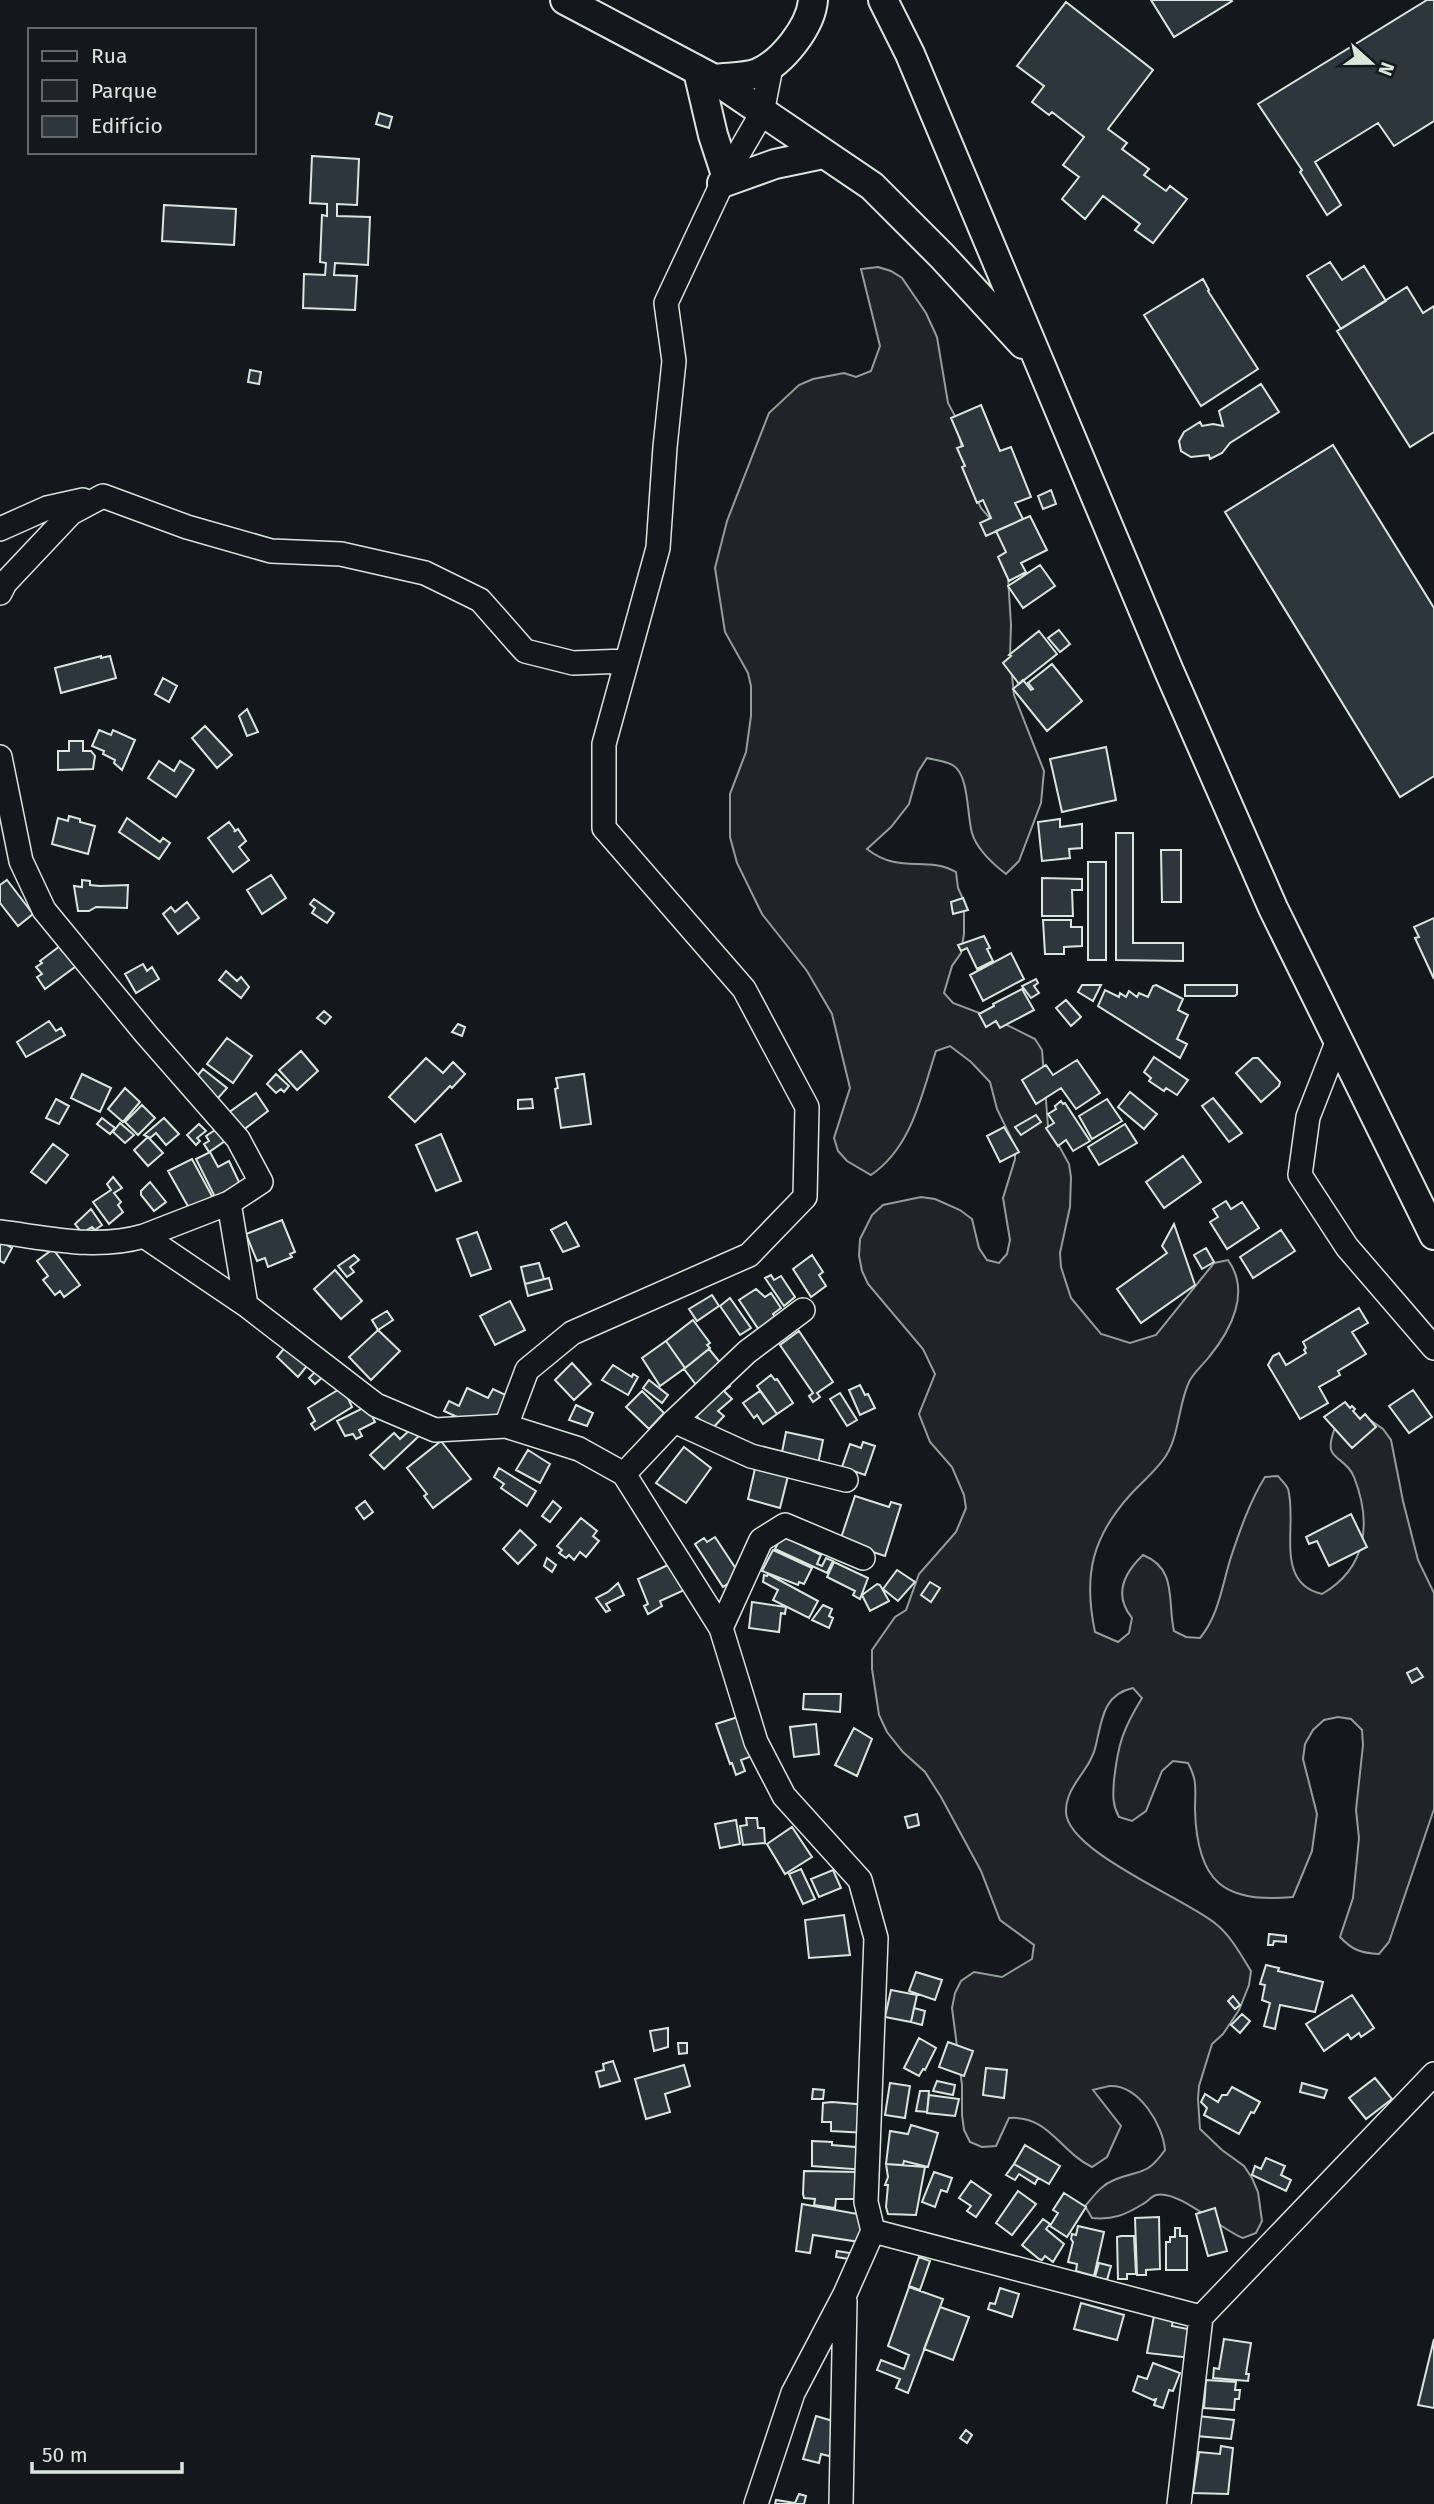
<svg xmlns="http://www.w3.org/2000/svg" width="1434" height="2504" viewBox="0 0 1434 2504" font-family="'Fira Sans',sans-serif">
<rect width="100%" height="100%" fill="#14181c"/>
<!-- green -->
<path fill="#202428" stroke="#939e99" stroke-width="2" d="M878,267l13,4 11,7 24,35 11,24 11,66 7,13 14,66 12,26 19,22 6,15 5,80 -1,31 4,39 30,76 -3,32 -22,58 -13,13c-13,-10 -29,-24 -34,-41 -5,-17 -3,-57 -18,-67 -7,-5 -19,-6 -27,-8l-9,14 -9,32 -18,23 -24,22c33,26 59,6 89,23l2,16 6,13v33l-3,19 -9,13 -8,27 9,10 42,16 40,20 7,11 6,76 21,38 2,13 -1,30 -10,46 1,14 10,31 30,36 29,9 26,-8 58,-72 14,-3c23,32 3,70 -19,97 -7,9 -15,15 -20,25 -10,21 -10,52 -22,72 -8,14 -24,27 -36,40 -39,43 -48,81 -36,138l23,10 11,-9 3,-15c-18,-22 -9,-44 11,-63 35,14 24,46 31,76l12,6 14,1c19,-23 22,-53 31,-81 9,-27 19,-56 34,-80l13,-1c3,4 8,8 10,13 10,34 -15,94 34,105 45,-26 50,-71 32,-117 -10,-24 -33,-14 -19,-49l21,-11 14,3 13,9 8,11 12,61 15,59 16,33v216l-45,133 -10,12c-18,-1 -27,-4 -39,-17l13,-39 6,-60 -3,-28 7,-65 -1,-15 -11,-11 -13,-2 -14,3 -11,10 -8,14 -2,15 14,55 -5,37 -19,46c-70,7 -96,-16 -98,-87 0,-21 3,-28 -7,-47l-15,-2 -11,10 -16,40 -14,10 -13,-4c-7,-13 -6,-22 -5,-37 4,-36 9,-51 28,-82l-9,-10c-29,6 -31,30 -37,57 -5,25 -30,40 -30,66 -1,40 122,89 150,113 15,12 25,31 35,47l-2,14 -10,25 -16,24 -11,10 -13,42 -1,13 2,30 22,21 22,16 8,12 6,14 4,29 -6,12 -13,5c-22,-8 -65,-49 -87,-43 -4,1 -9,7 -13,9 -18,11 -30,16 -51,14l-7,-12c9,-10 16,-21 29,-26 26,-11 32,-3 51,-30 -2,-25 -26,-65 -55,-64 -6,1 -12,3 -17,4l28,36 -14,31 -15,10c-32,-15 -43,-52 -83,-49l-13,28 -14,1 -12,-5 -6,-12 -2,-15v-30l-10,-77 3,-15 6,-12 13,-9 28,5 30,-18 2,-14 -34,-25 -19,-49 -40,-74 -16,-25 -22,-20 -16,-20 -8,-17 -7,-46v-19l23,-33 11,-7 13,-36 37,-42 10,-24 -2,-13 -12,-28 -22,-25 -11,-28 16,-40 -12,-25 -55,-65 -6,-13 -3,-15 1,-17 12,-24 11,-10 38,-8 14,2 25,11 12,9 7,29 8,12 12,3 8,-9 3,-14 -7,-42 12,-39v-13l-18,-37 -7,-27 -19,-20 -21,-16 -14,5c-15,45 -24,96 -65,124l-24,-14 -9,-10 -4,-13 16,-50 -18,-74 -25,-43 -45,-57 -25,-51 -7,-26v-43l16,-42 5,-36v-30l-3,-13 -23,-41 -10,-64 12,-47 42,-108 30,-28 14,-6 31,-6 12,4 15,-6 9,-25 -19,-77z"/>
<!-- building -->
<path fill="#2c363c" stroke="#d8e6dc" stroke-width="2" d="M1151,0h80l1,1 -58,36z
M1427,0h7v121l-40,25 -16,-23 -63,39 26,43 -14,10 -27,-43 2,-2 -44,-66z
M1066,2l87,68 -45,59 19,14 -5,6 27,20 -5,6 22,16 4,-5 17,13 -34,44 -18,-13 5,-6 -37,-28 -18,23 -23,-20 17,-22 -16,-12 21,-28 -32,-25 -3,3 -17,-13 12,-16 -27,-20z
M379,113l13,4 -3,11 -13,-4z
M312,156l47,3 -2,46 -20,-1v12l33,1 -2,48 -33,-2 -1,12 23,1 -2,34 -52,-2 1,-34 21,1 1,-12 -6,-1 2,-47 5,1v-12l-17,-1z
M164,205l72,4 -2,36 -72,-4z
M1330,262l12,18 22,-14 22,35 -45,28 -34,-53z
M1203,279l6,11 -1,1 50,78 -57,37 -57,-91z
M1407,287l16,26 11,-7v126l-24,15 -73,-116z
M250,370l11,2 -2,12 -11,-2z
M1261,384l18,28 -49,31 -8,10 -12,6 -1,-4 -18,2 -10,-6 -2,-10 5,-9 16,-10 2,4 11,-2 10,2 -4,-15z
M981,405l19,46 11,-4 20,50 -16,6 8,16 -37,17 -6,-13 11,-5 -8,-18 -6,3 -15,-36 3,-1 -8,-18 6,-2 -12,-28z
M1333,445l101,163v168l-34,21 -175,-285z
M1051,490l5,14 -13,5 -5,-13z
M1030,516l17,34 -26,13 5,9 -17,9 -11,-24 8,-5 -10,-21z
M1040,565l15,21 -32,22 -15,-22z
M1059,630l11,14 -10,8 -12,-14z
M1039,631l18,23 -38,30 -16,-21 8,-7 -2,-1z
M101,656v2l9,-2 6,22 -55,15 -6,-25z
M1052,664l30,37 -35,30 -34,-42 10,-9 8,10 2,-1 -5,-6z
M163,678l14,8 -8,16 -14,-8z
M247,709l11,23 -11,4 -8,-20z
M205,726l27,29 -15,13 -25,-30z
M99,730l12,5 2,-5 22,10 -13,30 -8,-7 1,-3 -12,-6 1,-3 -12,-5z
M69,741h14v10h8l4,5 -2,13 -35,1v-19h11z
M1106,747l10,53 -54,12 -12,-53z
M159,761l15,10 6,-10 14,9 -18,27 -28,-19z
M69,816l11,3v3l15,4 -7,28 -36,-10 6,-26 10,3z
M127,818l33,24 3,-4 7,5 -11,16 -40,-27z
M1060,819v8l22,-3v24l-13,1 1,9 -28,3 -4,-39z
M229,822l6,8 -1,2 4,-3 8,12 -7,6 10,13 -16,12 -25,-34z
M1116,833h17v110h50v18l-67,-1z
M1161,850h20v52h-19z
M1088,862h18v98h-18z
M271,875l15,23 -24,16 -15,-24z
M1042,878l40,1v11h-10l1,26h-31z
M7,880l26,34 -15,12 -18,-23v-18z
M82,880l8,1v4l10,1 28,-1 -1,23 -31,-1 -7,4h-11l-4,-25 8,1z
M963,898l5,12 -15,4 -2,-12z
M314,899l20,14 -7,10 -15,-10 3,-5 -5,-4z
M187,902l12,16 -21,16 -15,-20 8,-7 4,5z
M1434,918v61l-19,-41 4,-1 -5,-10z
M1043,920h28v7h11v19l-18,1v7h-19z
M984,936l6,12 -3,1 6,12 -16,8 -10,-21 -6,3 -3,-6z
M64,943l15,21 -34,25 -8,-12 5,-3 -6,-7 6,-4 -2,-2z
M1011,953l13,26 -41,22 -13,-26z
M143,964l4,7 5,-4 7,12 -23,14 -11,-19z
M226,971l11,10 4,-4 8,10 -8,11 -22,-18z
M1036,979l2,4 -4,3 5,7 -8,5 -9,-12z
M1082,985h19l-8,16 -15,-9z
M1156,985l27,14 -5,11 10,5 -11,24 10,5 -7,14 -82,-52 7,-16 14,7 1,-4 6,4 3,-6 8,6 2,-4 9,4 5,-11z
M1185,985h52v9l-2,2h-50z
M1022,989l12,21 -34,18 -4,-7 -10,6 -7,-13 15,-8 -1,-2z
M1066,1000l15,17 -10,9 -15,-18z
M324,1011l7,6 -6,7 -8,-6z
M49,1021l7,10 5,-3 4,7 -39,22 -9,-15z
M458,1024l7,3 -3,9 -10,-4z
M227,1038l25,18 -19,27 -26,-19z
M301,1051l17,20 -21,19 -18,-20z
M1154,1057l34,23 -11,15 -11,-7 -2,3 -15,-10 2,-3 -7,-6z
M426,1058l17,15 10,-11 12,12 -13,14 -2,-2 -35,36 -26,-25z
M1253,1058h5l22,24 -1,4 -18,16 -25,-29z
M1077,1060l23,33 -24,16 -15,-21 -25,16 -14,-24 24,-15 7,10z
M203,1069l24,19 -16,18 -17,-26z
M82,1074l29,14 -11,24 -29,-14z
M276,1074l13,12 -5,6 -3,-3 -5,4 -9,-9z
M584,1074l7,50 -30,4 -6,-39 3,-1 -2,-10z
M125,1088l15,14 -17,20 -15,-13z
M1130,1092l27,22 -13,15 -26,-22z
M256,1093l12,18 -26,20 -14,-18z
M1213,1098l29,35 -13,9 -27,-36z
M56,1099l13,7 -10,18 -13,-6z
M532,1099l1,9 -15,1v-9z
M1107,1099l15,22 -30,18 -13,-23z
M1061,1101l2,3 2,-1 25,38 -17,10 -7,-11 -8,6 -12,-18 8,-5 -6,-9 8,-5 -1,-3z
M142,1105l13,13 -17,17 -13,-13z
M1036,1115l5,7 -20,13 -6,-8z
M102,1118l13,10 -5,6 -13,-10z
M164,1118l15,16 -13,11 -10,-12 -6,5 -6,-3z
M120,1123l14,12 -9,8 -12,-11z
M199,1124l7,7 -9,7 3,3 -4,4 -9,-10z
M1125,1124l12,19 -38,22 -11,-18z
M1004,1127l15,25 -19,10 -13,-26z
M215,1130l10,11 -16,11 -5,-8 5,-3 -3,-5z
M441,1134l20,47 -25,10 -20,-46z
M148,1137l15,16 -15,13 -14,-16z
M53,1144l15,11 -22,28 -15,-11z
M210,1152l8,15 11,-6 11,23 -25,13 -19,-38z
M1183,1156l18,26 -37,26 -18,-26z
M192,1159l21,39 -24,10 -21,-37z
M113,1177l9,11 -8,5 7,9 -3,3 5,7 -14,12 -16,-22 18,-12 -4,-6z
M150,1182l16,20 -12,9 -13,-16v-4z
M1226,1201l5,8 11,-7 17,26 -32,21 -17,-27 8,-5 -5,-8z
M91,1209l11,16 -7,5 -3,-3 -10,6 -7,-9z
M282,1220l13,32 -5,2 2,3 -24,10 -3,-9 -8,3 -11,-27z
M566,1222l13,24 -16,6 -12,-22z
M1174,1224l21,61 -54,38 -24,-34 50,-36 -5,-7z
M1281,1230l14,21 -42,27 -13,-21z
M477,1232l14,37 -20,7 -14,-37z
M0,1241l12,7 -8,15 -4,-2z
M1206,1248l8,14 -12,7 -8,-14z
M53,1249l27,36 -16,12 -4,-6 -5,4 -12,-15 5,-4 -11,-15z
M354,1255l5,5 -9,7 4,5 -7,5 -9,-11z
M812,1255l11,17 -4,3 7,11 -15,11 -18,-28z
M539,1263l5,16 -19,5 -4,-17z
M335,1270l27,31 -21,18 -27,-30z
M771,1275l3,5 7,-4 14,21 -11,9 -19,-28z
M549,1278l3,11 -24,7 -3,-12z
M756,1289l9,8 6,-4 10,15 -8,6 5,7 -17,12 -22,-33z
M712,1295l7,11 -22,15 -8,-12z
M730,1298l21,30 -11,7 -20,-29z
M510,1301l15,29 -30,15 -15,-29z
M1359,1308l9,15 -16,9 14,22 -28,17 2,4 -21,12 9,16 -28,16 -32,-54 5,-9 6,-3 7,12 20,-12 -2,-3 2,-2 -3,-6z
M387,1311l6,9 -15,10 -6,-10z
M693,1320l17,23 -3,2 3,3 -25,20 -19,-27z
M378,1330l22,21 -29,29 -22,-23z
M799,1331l34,51 -16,11 3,4 -7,5 -4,-6 4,-3 -33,-48z
M666,1341l19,27 -25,18 -18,-28z
M287,1345l24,16 -13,16 -21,-20z
M709,1349l14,17 -26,20 -13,-17z
M572,1363l19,21 -17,16 -19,-20z
M613,1365l19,12 1,-3 5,3 -10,18 -26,-15z
M319,1368l6,7 -10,9 -6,-6z
M771,1375l4,5 2,-1 16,24 -16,11 -20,-28z
M649,1380l19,15 -6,8 -19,-15z
M726,1381l4,5 -6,5 8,8 -14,12 6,5 -13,14 -17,-16z
M860,1385l5,10 3,-1 7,14 -15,7 -11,-25z
M343,1387l9,20 -37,23 -4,-6 4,-3 -7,-13z
M467,1388l21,10 5,-9 17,8 -19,33 -12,-3 -35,-16 5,-10 10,5z
M1413,1390l19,27 -23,16 -20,-27z
M642,1391l22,22 -15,16 -23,-22z
M760,1391l17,23 -14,10 -6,-9 -3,3 -11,-15z
M840,1393l17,27 -10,6 -17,-27z
M1345,1402l5,6 2,-2 3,3 -2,2 7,8 5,-5 11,13 -24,21 -28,-31z
M576,1405l17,8 -6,13 -18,-6z
M367,1406l8,16 -16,8 3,6 -6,3 -3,-5 -8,2 -8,-15z
M412,1428l8,7 -36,34 -14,-14 24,-22 6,6z
M786,1432l37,8 -5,24 -37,-7z
M441,1441l30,38 -38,29 -9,-12 3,-2 -20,-26z
M863,1442l12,4 -10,29 -23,-8 8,-23 11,4z
M684,1447l27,21 -25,35 -30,-20z
M528,1450l22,14 -10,19 -24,-13z
M756,1464l33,8 -9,36 -32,-9z
M499,1468l37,23 -9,15 -26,-18 3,-4 -10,-7z
M855,1496l34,11 2,-5 10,3 -16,51 -45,-15z
M365,1501l8,11 -9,7 -8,-11z
M553,1501l8,7 -11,14 -8,-6z
M1351,1514l16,33 -38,19 -12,-25 -8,3 -3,-7z
M581,1518l16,13 -4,5 6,5 -13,16 -6,-5 -6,8 -5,-5 -3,3 -7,-5 3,-3 -5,-4z
M520,1530l16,15 -18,19 -15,-15z
M782,1535l39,20 -4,9 5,2 4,-8 7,3 -6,12 -52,-24z
M715,1537l25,38 -17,12 -28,-43 9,-6 3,4z
M773,1550l39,18 -8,16 -5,-2 -1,3 -36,-14z
M547,1558l9,7 -4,7 -8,-6z
M834,1562l34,16 -8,21 -7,-4 2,-4 -28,-14z
M670,1564l21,23 -31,14 2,5 -14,8 -4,-8 4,-2 -10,-25z
M897,1570l18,12 -17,19 -15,-12z
M768,1574l50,27 -9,17 -36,-18 5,-10 -15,-8 1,-7 3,1z
M930,1582l10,6 -9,14 -10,-7z
M618,1583l6,12 -18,9 4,6 -4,2 -10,-14 12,-6z
M877,1584l3,1 9,16 -19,10 -8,-16z
M752,1602l34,5 -1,7 -4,-1 -2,19 -30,-4z
M823,1605l9,4 -3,7 4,2 -4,10 -17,-8z
M1417,1668l6,9 -11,6 -5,-10z
M804,1694h37l-1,18 -37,-3z
M741,1716l14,39 -14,5 4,11 -9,4 -4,-12 -2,1 -14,-40z
M816,1724l3,30 -25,3 -4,-30z
M854,1728l18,11 -15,37 -22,-11z
M917,1814l2,11 -11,3 -3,-11z
M746,1818h11l1,10h6l1,15 -22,2 -3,-19 7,-1z
M736,1820l4,24 -20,4 -5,-24z
M792,1827l20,30 -27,17 -18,-30z
M801,1869l14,30 -12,5 -14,-30z
M833,1870l8,18 -22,9 -8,-18z
M844,1915l6,40 -41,3 -4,-38z
M1269,1934l17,2v6l-12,-1 -1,4h-5z
M1266,1965l13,3 -1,3 45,11 -8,30 -35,-7 -5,24 -11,-3 6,-23 -8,-3 3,-15 -5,-1z
M916,1972l26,8 -7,20 -26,-9z
M891,1990l26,5 -6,27 -26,-5z
M1352,1995l22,33 -13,9 -2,-4 -8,6 -3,-5 -24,17 -18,-27z
M1233,1996l7,9 -5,4 -7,-8z
M914,2008l11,3 -3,14 -11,-3z
M1242,2014l8,7 -10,12 -9,-8z
M668,2028v19l-14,4 -4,-20z
M919,2038l17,10 -11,22 -2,-1 -4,7 -15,-8z
M948,2042l25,9 -9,25 -25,-9z
M678,2043h9v10l-8,1z
M613,2061l7,20 -20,6 -4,-15 8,-2 -1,-6z
M684,2065l6,21 -25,8 5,18 -24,7 -11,-40z
M986,2068l21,2 -3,28 -21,-3z
M1375,2078l17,21 -26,20 -17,-21z
M937,2081l18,4 -2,10 -20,-4z
M890,2083l20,3 -5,32 -20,-3z
M1302,2083l25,7 -3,8 -24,-6z
M1232,2087l28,15 -6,11 -3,-1 -12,22 -35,-19 3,-7 -6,-6 4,-8 13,8 4,-7h5z
M813,2089l11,1 -1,9h-11z
M920,2091h9l-2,21 -11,-1z
M929,2095l30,4 -4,17 -28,-3z
M832,2102l36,3 -1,28 -36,-2v-9h-9l1,-19z
M911,2125l27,8 -10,34 -24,-6 -1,4 -17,-1 4,-33 18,3z
M812,2141l20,1v3l35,3 -1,22 -54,-4z
M1025,2145l35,21 -11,18 -35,-20z
M1266,2158l19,8 -4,9 10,5 -5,11 -34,-16 3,-9 6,3z
M886,2164l39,3 -9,48 -28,-1 -2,-7 2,-22h-3l3,-8z
M1014,2164l24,14 -3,6 -16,-10 -4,6 -9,-5z
M804,2171l54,1 -1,27h-21l-1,9 -21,-3 1,-6 -11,-1 -1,-4z
M934,2172l18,6 -5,14 -6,-2 -6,17 -13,-5z
M971,2181l20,14 -15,22 -9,-6 4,-5 -12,-8z
M1018,2191l18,13 -24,31 -16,-12z
M1064,2193l22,14 -19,30 -17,-11 8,-13 -5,-3z
M802,2204l61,11 -3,27 -47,-7 -3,18 -14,-2z
M1215,2208l12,43 -19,5 -12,-42z
M1159,2217l1,52 -14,1v5h-9l-2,-57z
M1043,2219l7,5 -4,5 18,15 -11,18 -8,-6 -3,4 -3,-1 -17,-14z
M1078,2226l26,6 -10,44 -18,-5 1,-7 -9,-2 5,-20 -2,-3 1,-5 4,1z
M1175,2228h5v8h7v34h-21v-28h4v-5h5z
M1121,2236h13l2,38h-9v5h-9l-1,-42z
M837,2251l13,2 -1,6 -13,-2z
M919,2257l11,4 -10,29 -11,-4z
M1099,2263l12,3 -4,14 -12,-3z
M909,2287l34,12 -35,94 -12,-5 4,-9 -23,-9 4,-10 23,9 5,-14 -21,-9z
M1000,2288l19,6 -7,23 -24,-8 2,-6 5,1z
M1081,2303l43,12 -7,25 -43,-11z
M940,2307l29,10 -16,43 -29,-11z
M1154,2316l19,3 -1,7 26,5 -7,27 -44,-5z
M1224,2339l27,4 -5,31h3l-1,7 -35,-3 1,-10 5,1z
M1434,2339v69l-16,-3z
M1153,2363l27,10 -7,18 -4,-1 -6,18 -9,-3 2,-6 -3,1 -20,-9 5,-15 9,3z
M1206,2380l30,2 -1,8h5l-1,9h-4l-1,11 -30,-2z
M816,2416l27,8 -10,33 -12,-3 -2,9 -16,-4z
M1198,2416l36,4 -3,19 -35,-3z
M966,2430l6,5 -5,8 -7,-5z
M1221,2446l12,2 -5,46 -35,-1 6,-41 21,2z
M799,2494l7,2 -2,8h-29l1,-4 19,3z"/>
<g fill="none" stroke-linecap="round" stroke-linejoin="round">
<!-- minor casing -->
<g stroke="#d8e6dc" stroke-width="26">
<path id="minor" d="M0,529l47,-21 36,-8
M0,593l5,-10 66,-70 32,-17 84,31 84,24 70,3 84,19 55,27 45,51 48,12 53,-2
M0,757l21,104 23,49 102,124 92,105 23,43 -32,21 -85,33
M1338,1040l-30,77 -8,58 47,72 87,101
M229,1203l17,102
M0,1232c48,6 96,18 144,4l102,69 130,100 59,25 71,-4 73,23 45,25 97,154 35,114 28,54 76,84 16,58 -10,264 7,29
M674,1421l77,35 95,24
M506,1426l21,-56 45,-37 177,-78 56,-58 2,-90 -63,-118 -140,-161v-84l54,-196 7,-101 9,-86 -8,-58 60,-128 36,-62 10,-51
M624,1474l50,-53 73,-69 56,-42
M721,1628l40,-88 24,-15 78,33
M756,2504l37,-111 52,-99 28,-63 328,86 233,-243
M841,2504l4,-203
M1179,2504l22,-187"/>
</g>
<!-- major casing -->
<g stroke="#d8e6dc" stroke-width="32">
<path id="major" d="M565,0l149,79 158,107 70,70 81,88
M883,0l27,54 259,617 104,237 161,327
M698,71l15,64 13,40
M714,79c13,-2 31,-1 44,-6 25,-11 53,-47 55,-73
M722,183l53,-19 48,-10"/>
</g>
<!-- minor -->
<use href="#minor" stroke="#14181c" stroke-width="23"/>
<!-- major -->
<use href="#major" stroke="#14181c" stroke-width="28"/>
</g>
<!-- legend -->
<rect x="28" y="28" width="228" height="126" fill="#14181c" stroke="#626a69" stroke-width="2"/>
<rect x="42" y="51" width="35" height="10" fill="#14181c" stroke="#626a69" stroke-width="2"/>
<text x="91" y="63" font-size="21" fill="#d8e6dc">Rua</text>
<rect x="42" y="80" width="35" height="21" fill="#202428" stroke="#626a69" stroke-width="2"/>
<text x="91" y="98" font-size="21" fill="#d8e6dc">Parque</text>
<rect x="42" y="116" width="35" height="21" fill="#2c363c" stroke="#626a69" stroke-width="2"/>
<text x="91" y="133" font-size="21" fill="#d8e6dc">Edifício</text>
<!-- north arrow -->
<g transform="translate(1371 63) rotate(111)" stroke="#14181c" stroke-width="5" paint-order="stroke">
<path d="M0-5L12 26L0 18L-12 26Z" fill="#d8e6dc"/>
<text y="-10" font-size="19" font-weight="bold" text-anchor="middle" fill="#d8e6dc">N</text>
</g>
<!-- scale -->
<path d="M32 2462v10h150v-10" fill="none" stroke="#d8e6dc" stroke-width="3.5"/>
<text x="42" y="2462" font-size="21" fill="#d8e6dc" stroke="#14181c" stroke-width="5" paint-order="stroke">50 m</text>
</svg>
